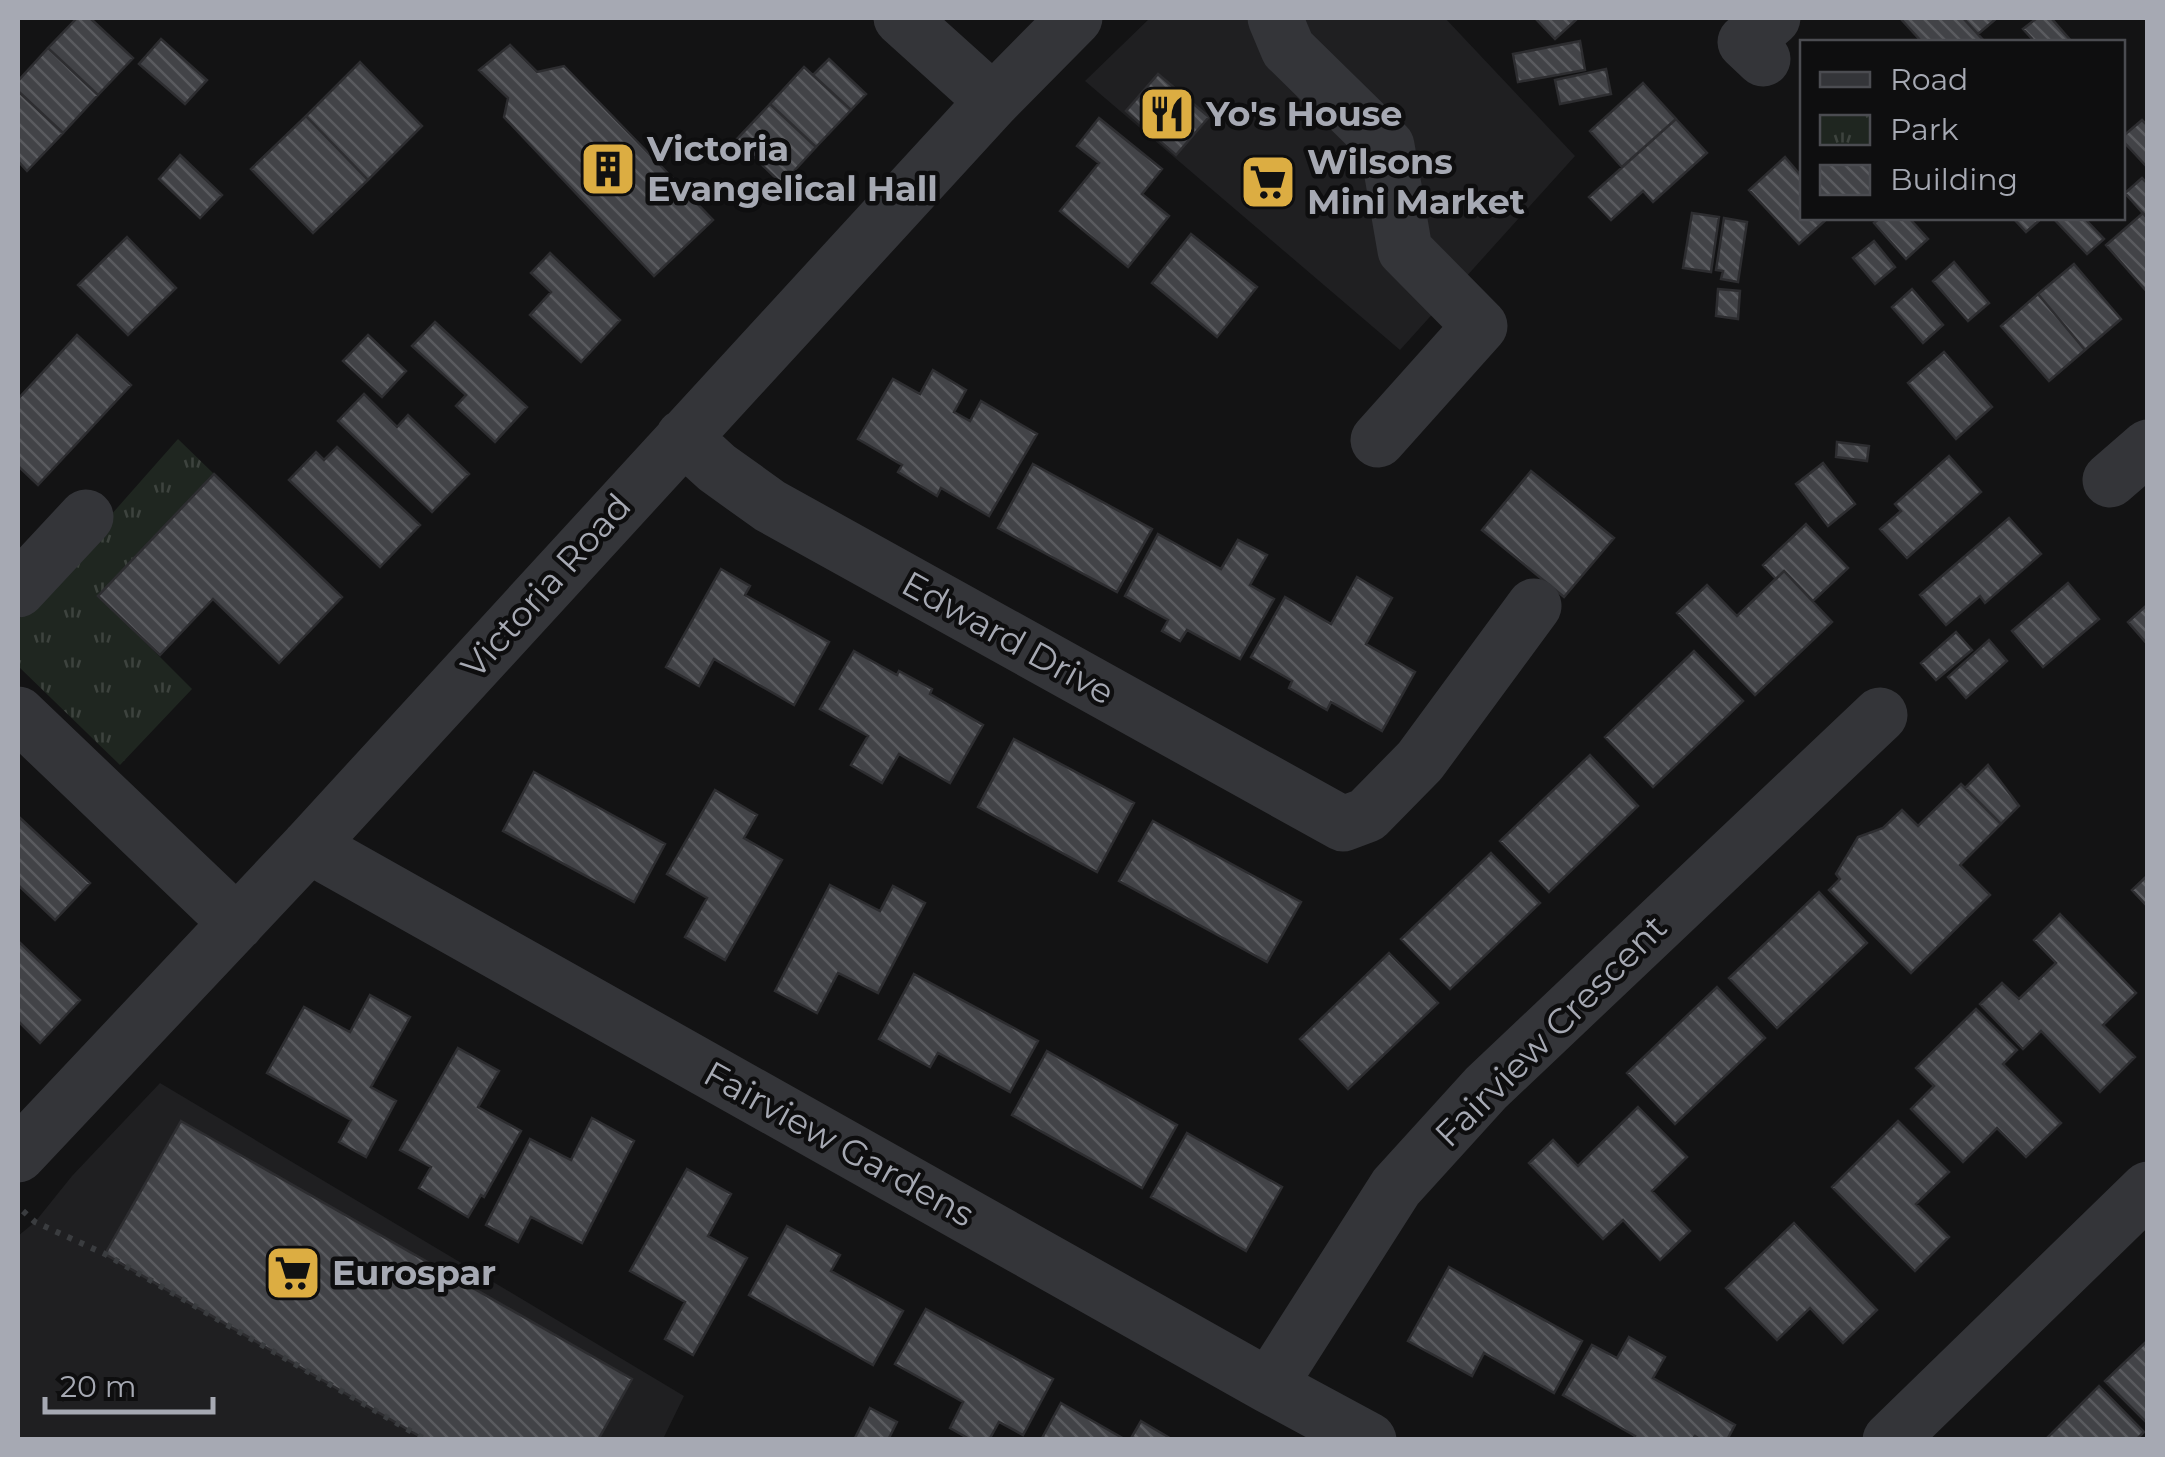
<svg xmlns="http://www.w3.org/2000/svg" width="2165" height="1457" viewBox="0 0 2165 1457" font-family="Montserrat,sans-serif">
<defs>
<pattern id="park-tufts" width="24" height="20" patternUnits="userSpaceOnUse" patternTransform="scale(2.5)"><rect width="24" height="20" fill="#1f2620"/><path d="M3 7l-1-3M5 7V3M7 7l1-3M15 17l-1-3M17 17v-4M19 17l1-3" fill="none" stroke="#3d433e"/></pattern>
<pattern id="building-back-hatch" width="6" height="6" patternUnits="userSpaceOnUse" patternTransform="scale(2.5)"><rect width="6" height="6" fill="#424347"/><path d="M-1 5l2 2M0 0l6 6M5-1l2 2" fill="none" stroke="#5a5b5f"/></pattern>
</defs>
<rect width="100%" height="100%" fill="#131314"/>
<!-- built -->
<path fill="#1f1f21" d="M1150,18h295l130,138 -175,194 -315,-269z
M160,1083l524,313 -21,43 -645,1v-204l17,-14 37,-46z"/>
<!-- park -->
<path fill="url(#park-tufts)" d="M178,439l36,35 -116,121 94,94 -72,76 -102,-99v-42l2,-6z"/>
<!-- building -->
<path fill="url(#building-back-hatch)" stroke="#2d2d30" stroke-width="2.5" d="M77,18h13l43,40 -35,37 -50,-47z
M1535,18h41l1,1 -22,20z
M1900,18h63l22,24h-63z
M1963,18h34l-19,16z
M2037,18h14l21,24h-37l-12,-13z
M161,39l46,41 -22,24 -46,-40z
M1580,41l5,29 -67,12 -5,-28z
M510,45l27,27 27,-6 149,154 -59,56 -150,-159 4,-19 -29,-28z
M48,48l50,47 -35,38 -45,-42v-10z
M829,59l37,35 -15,16 -38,-35z
M360,62l62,64 -54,54 -62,-64z
M804,67l47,43 -35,37 -46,-43z
M1606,69l5,25 -51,10 -5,-24z
M1158,74l51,43 -33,38 -50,-44z
M1643,83l33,36 -54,48 -32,-36z
M18,91l45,42 -36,38 -9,-10z
M770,104l46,43 -34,37 -46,-44z
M306,116l62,64 -55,53 -62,-64z
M1099,118l63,51 -20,25 27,22 -41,51 -68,-56 39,-48 -22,-17z
M1676,119l31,34 -54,49 -10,-11 -32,29 -22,-23z
M2142,120l6,6v42l-26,-28v-3z
M180,155l42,40 -22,23 -41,-39z
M1785,157l17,20v41h26l-29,26 -50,-54z
M2142,178l6,6v35l-23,-26z
M1692,213l27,4 -8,55 -28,-4z
M2143,213l5,6v74l-42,-48z
M1724,218l23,4 -9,60 -17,-3 2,-8 -7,-1z
M1880,218h29l19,21 -22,20 -32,-36z
M2013,218h29l-16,14z
M2053,218h31l20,21 -17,15z
M1191,234l66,53 -40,50 -65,-54z
M127,237l49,51 -48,47 -50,-50z
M1874,241l21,26 -20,17 -22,-26z
M550,253l70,67 -39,42 -51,-47 21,-23 -20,-19z
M1954,262l35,41 -21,18 -35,-40z
M2074,264l47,55 -36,31 -47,-56z
M1718,289l22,2 -2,28 -22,-3z
M1912,289l31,36 -20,18 -31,-36z
M2038,294l47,56 -36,31 -48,-55z
M435,322l92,85 -32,35 -39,-36 10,-11 -54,-49z
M77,335l54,50 -93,100 -20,-19v-67z
M368,335l38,36 -24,26 -39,-36z
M1944,352l48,55 -36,32 -48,-56z
M933,370l33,20 -12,22 16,9 11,-20 56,33 -48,82 -48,-28 -4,8 -39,-24 4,-7 -44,-26 35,-60 27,15z
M364,394l33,33 11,-12 61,59 -37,38 -94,-91z
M1837,442l32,4 -2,15 -31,-4z
M337,447l83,78 -40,42 -91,-87 27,-28 8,8z
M1949,456l32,36 -74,66 -27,-29 21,-18 -6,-7z
M1823,463l32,41 -27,22 -32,-42z
M1033,464l119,65 -35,63 -119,-64z
M1531,471l83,67 -50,59 -82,-67z
M214,474l128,123 -63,66 -66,-64 -53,56 -62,-59z
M2009,518l32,36 -56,49 -5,-7 -34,29 -26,-30z
M1806,524l42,44 -35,33 -29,-30 -8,8 -13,-14z
M1158,534l63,35 17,-29 29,15 -17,30 24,14 -34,60 -53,-29 -7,11 -18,-10 6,-11 -43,-24z
M721,569l29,17 -5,9 84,47 -35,63 -80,-46 -15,27 -33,-19z
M1784,571l48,51 -77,73 -78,-82 30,-28 30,31z
M1357,577l35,21 -26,46 49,28 -33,59 -51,-29 -4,8 -38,-22 3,-7 -41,-24 34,-60 46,27z
M2068,583l31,36 -56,48 -31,-36z
M2148,604v41l-20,-23z
M1956,632l16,18 -36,30 -15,-17z
M1989,640l18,21 -41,37 -18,-21z
M854,651l43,24 2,-4 33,18 -2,5 53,31 -33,58 -51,-29 -17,29 -31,-18 17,-29 -48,-27z
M1694,651l49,50 -90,86 -48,-50z
M1014,739l120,64 -37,69 -119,-65z
M1590,755l48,51 -89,86 -49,-51z
M1988,765l31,41 -18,18 -36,-36z
M534,772l131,72 -31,58 -131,-71z
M1961,784l40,40 -41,41 30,30 -79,78 -82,-83 11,-11 -4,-5 22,-37 25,-9 19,-18 16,16z
M715,790l42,25 -13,23 38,22 -57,100 -40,-23 22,-39 -40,-24z
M19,817l71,66 -35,37 -37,-35z
M1153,821l148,81 -34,60 -148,-81z
M1491,853l49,50 -90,86 -49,-50z
M2148,875v32l-16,-17z
M830,885l50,26 13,-25 32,17 -47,90 -40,-20 -21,40 -42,-22z
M1819,892l48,51 -90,85 -48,-50z
M2060,914l76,79 -33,32 32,32 -35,35 -59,-61 -18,18 -43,-45 22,-21 17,16 37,-36 -22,-23z
M18,941l62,59 -40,43 -22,-22z
M1389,953l49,50 -90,86 -48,-50z
M914,974l124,67 -28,51 -72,-39 -8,14 -51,-28z
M1717,987l48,51 -90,86 -48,-51z
M370,995l40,22 -39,70 25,14 -30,56 -27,-15 12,-22 -84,-47 37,-66 46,25z
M1976,1009l41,41 -14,14 58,59 -35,34 -29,-29 -34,34 -52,-53 23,-23 -18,-18z
M458,1048l41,23 -21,36 43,24 -37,66 -3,-2 -13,22 -49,-29 12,-21 -31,-17z
M1047,1051l130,74 -35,63 -130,-73z
M1638,1107l49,50 -35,34 38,40 -30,29 -37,-40 -20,19 -74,-76 24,-23 25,26z
M592,1118l42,23 -52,102 -51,-26 -13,25 -32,-17 44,-86 41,21z
M181,1121l451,258 -34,61h-172l-321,-186z
M1898,1121l51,51 -33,32 33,33 -34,34 -83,-84z
M1187,1133l95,54 -36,64 -95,-54z
M687,1169l44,25 -23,42 39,22 -54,97 -28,-16 20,-37 -55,-31z
M1794,1223l83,87 -34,33 -33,-35 -33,32 -51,-52z
M787,1226l53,29 -9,16 72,40 -30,54 -124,-70z
M1449,1267l133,74 -28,52 -70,-40 -12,23 -64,-35z
M926,1309l127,70 -30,56 -24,-13 -10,18h-18l-21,-12 13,-26 -68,-38z
M1629,1337l36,20 -12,21 82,47 -8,15h-26l-6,-4 -3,4h-59l2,-4 -72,-41 29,-50 25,13z
M2148,1340v84l-43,-43z
M2099,1386l45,46 -8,8h-91z
M1061,1403l65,37h-85z
M870,1408l27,14 -9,18h-34z
M1141,1421l32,19h-43z"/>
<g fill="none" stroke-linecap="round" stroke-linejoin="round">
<!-- path -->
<path stroke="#3a3c3f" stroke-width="6" stroke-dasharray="5 8" stroke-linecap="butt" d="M23,1211l12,11 70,32 321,186"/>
<!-- minor -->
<path stroke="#343539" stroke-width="55" d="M901,18l92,83
M1275,18l13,31 99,97 18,104 75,76 -102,114
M1763,59l-18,-17 28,-24
M683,437l34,31 53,38 573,318 24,-9 53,-54 114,-155
M2110,480l38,-33
M18,590l68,-73
M18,714l219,209
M309,846l960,540 100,54
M18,1155l291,-309 684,-745 82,-83
M1269,1386l127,-199 90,-99 394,-373
M1890,1440l258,-251"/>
</g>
<!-- icons -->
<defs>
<g id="restaurant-square" transform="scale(2.875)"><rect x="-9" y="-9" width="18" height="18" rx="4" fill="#dcad42" stroke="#0e0e0f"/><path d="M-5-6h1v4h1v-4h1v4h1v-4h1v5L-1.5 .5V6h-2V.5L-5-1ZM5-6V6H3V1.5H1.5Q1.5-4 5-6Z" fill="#111"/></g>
<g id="building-square" transform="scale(2.875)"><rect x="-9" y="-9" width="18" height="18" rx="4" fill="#dcad42" stroke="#0e0e0f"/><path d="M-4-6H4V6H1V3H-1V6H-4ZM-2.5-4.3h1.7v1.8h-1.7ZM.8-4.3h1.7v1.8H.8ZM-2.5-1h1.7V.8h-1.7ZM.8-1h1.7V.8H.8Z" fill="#111"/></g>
<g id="supermarket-square" transform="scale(2.875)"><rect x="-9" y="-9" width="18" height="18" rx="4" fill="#dcad42" stroke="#0e0e0f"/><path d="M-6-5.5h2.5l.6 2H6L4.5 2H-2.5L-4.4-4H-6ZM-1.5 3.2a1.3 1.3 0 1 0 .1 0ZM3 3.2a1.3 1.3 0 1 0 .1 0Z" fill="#111"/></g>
</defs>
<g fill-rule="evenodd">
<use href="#restaurant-square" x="1167" y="114"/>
<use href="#building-square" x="608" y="169"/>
<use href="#supermarket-square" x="1268" y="182"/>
<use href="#supermarket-square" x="293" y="1273"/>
</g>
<g text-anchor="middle" stroke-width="9" stroke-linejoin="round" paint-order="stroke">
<!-- poi labels -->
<g font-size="35" font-weight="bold" fill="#a6a9b3" stroke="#0e0e0f" text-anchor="start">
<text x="1206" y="126">Yo's House</text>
<text x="647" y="161">Victoria<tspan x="647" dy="40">Evangelical Hall</tspan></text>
<text x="1307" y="174">Wilsons<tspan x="1307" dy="40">Mini Market</tspan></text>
<text x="332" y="1285">Eurospar</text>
</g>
<!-- street labels -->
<g font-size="35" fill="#a6a9b3" stroke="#0e0e0f">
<text transform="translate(546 586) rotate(-48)" y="12">Victoria Road</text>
<text transform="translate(1008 638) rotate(29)" y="12">Edward Drive</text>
<text transform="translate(1551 1031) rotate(-45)" y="12">Fairview Crescent</text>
<text transform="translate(839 1144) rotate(29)" y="12">Fairview Gardens</text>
</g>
</g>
<!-- border -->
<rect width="2165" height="1457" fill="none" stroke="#a6a9b3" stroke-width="40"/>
<!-- legend -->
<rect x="1800" y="40" width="325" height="180" fill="#0e0e0f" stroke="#4b4c51" stroke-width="2.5"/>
<rect x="1820" y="72" width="50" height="15" fill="#343539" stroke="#4b4c51" stroke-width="2.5"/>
<text x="1890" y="90" font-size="30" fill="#a6a9b3">Road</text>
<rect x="1820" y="115" width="50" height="30" fill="url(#park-tufts)" stroke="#4b4c51" stroke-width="2.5"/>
<text x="1890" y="140" font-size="30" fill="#a6a9b3">Park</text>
<rect x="1820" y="165" width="50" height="30" fill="url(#building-back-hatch)" stroke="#4b4c51" stroke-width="2.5"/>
<text x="1890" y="190" font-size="30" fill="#a6a9b3">Building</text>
<!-- scale -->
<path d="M45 1397v15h168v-15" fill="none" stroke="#a6a9b3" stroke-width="5"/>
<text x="60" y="1397" font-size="30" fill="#a6a9b3" stroke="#0e0e0f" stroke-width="8" paint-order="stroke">20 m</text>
</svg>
